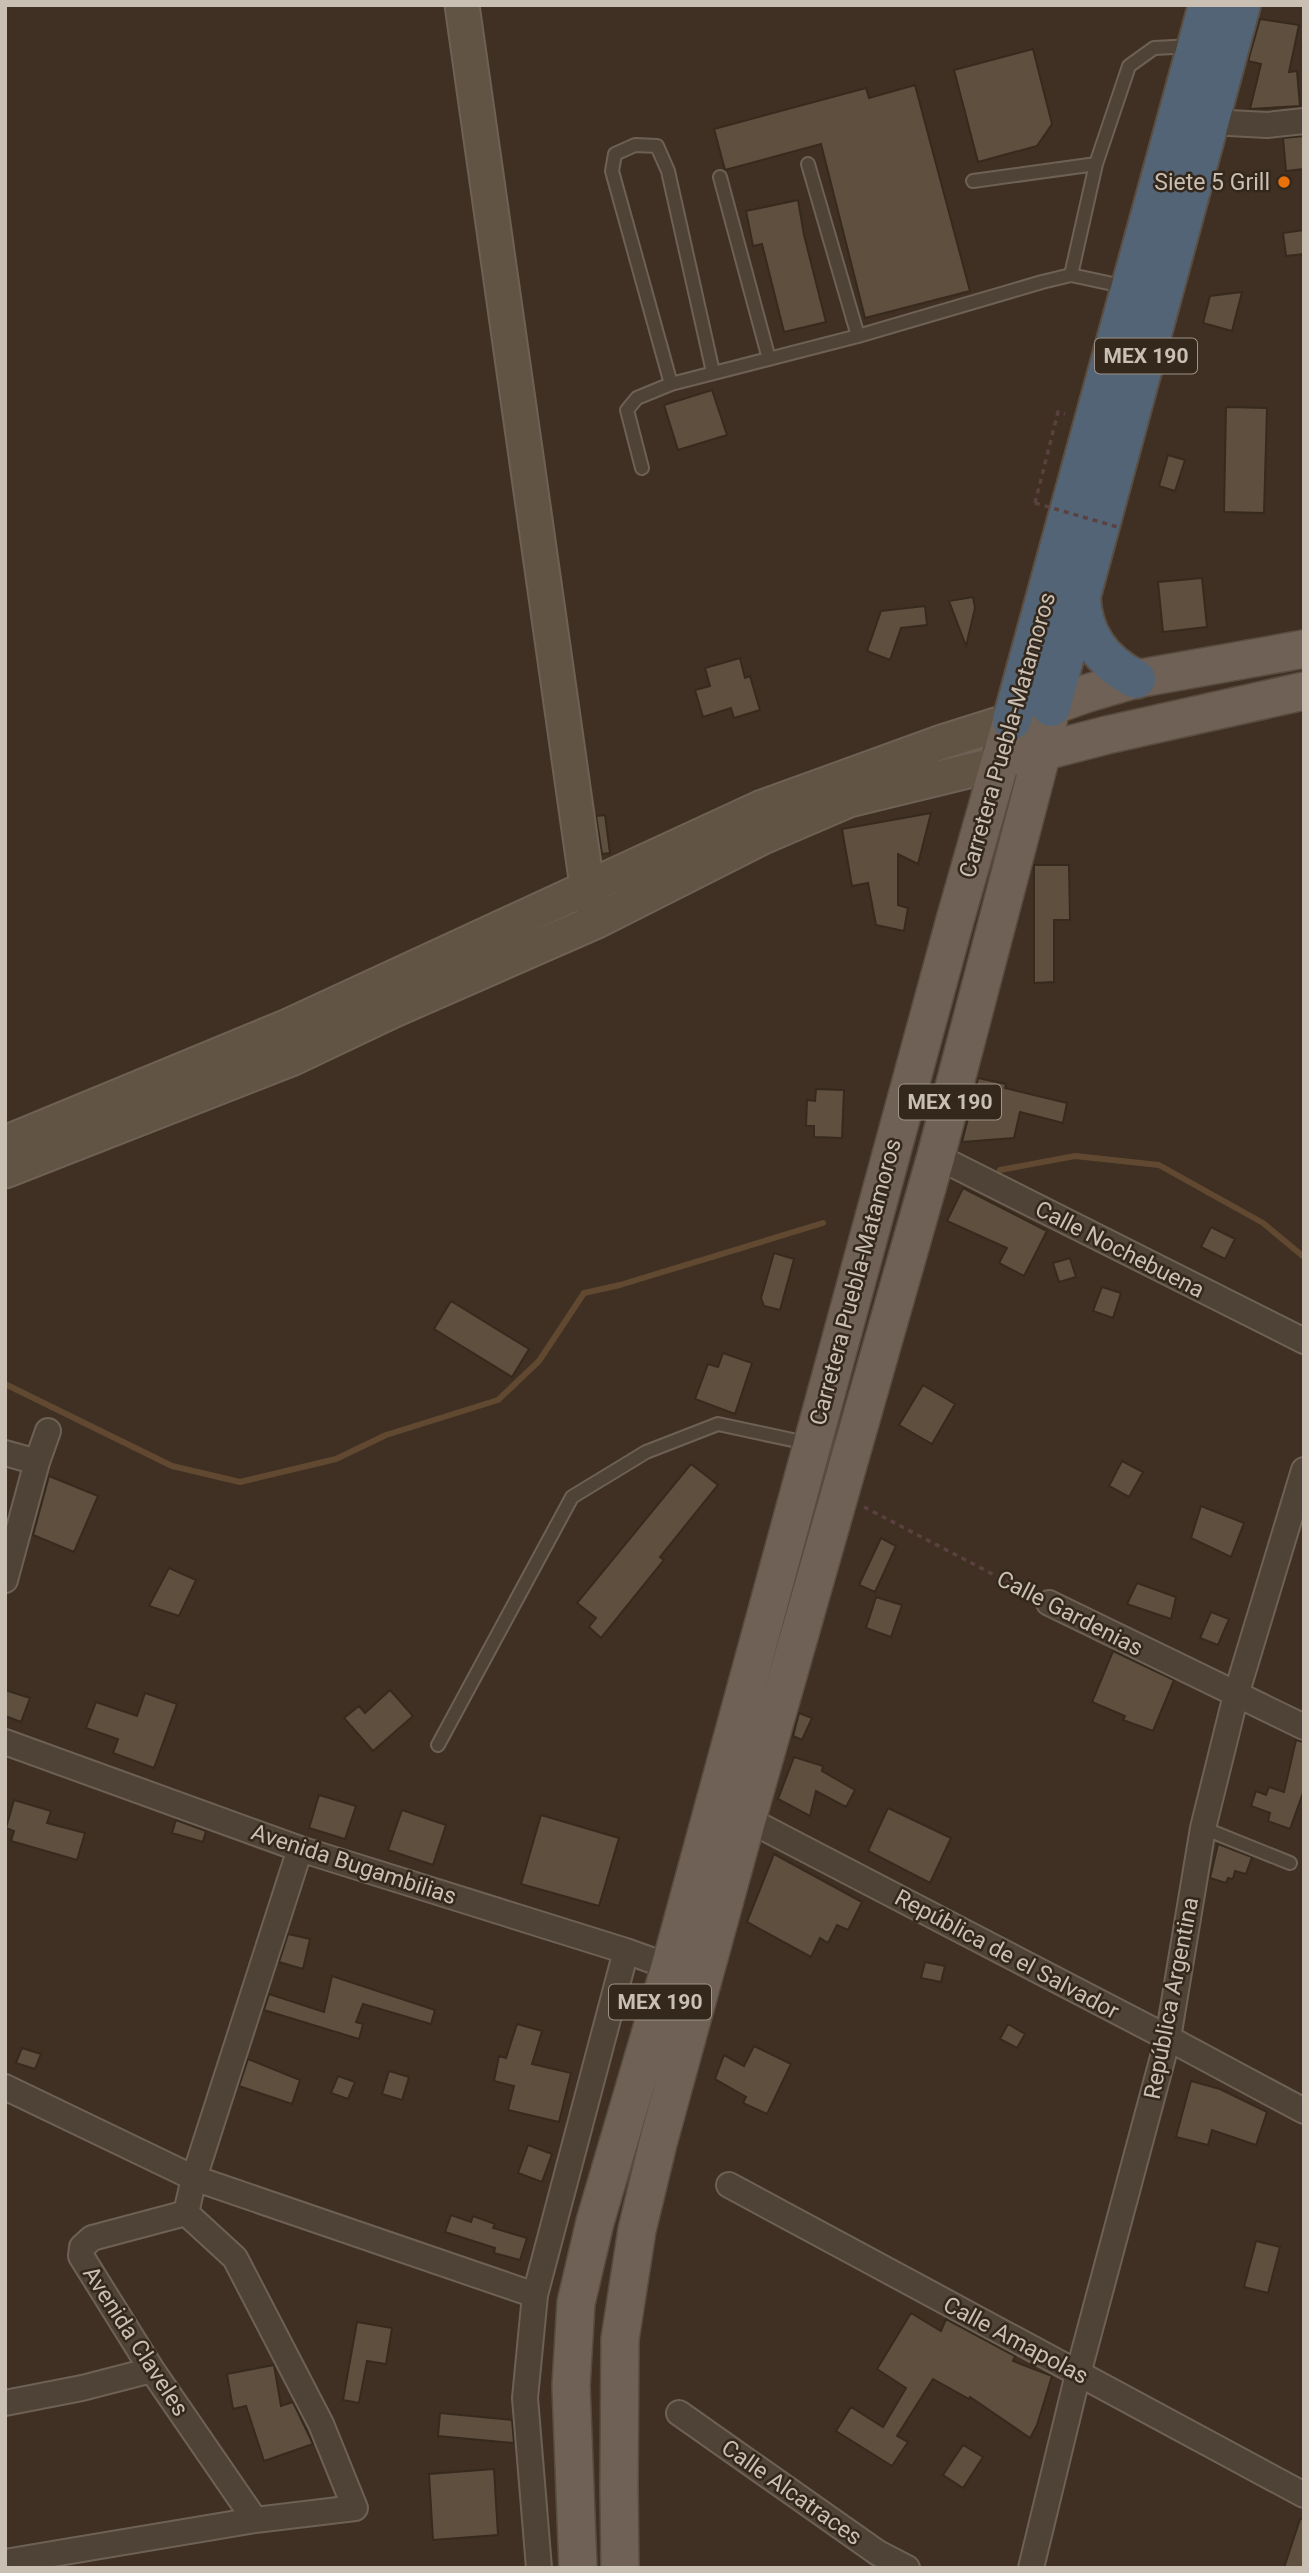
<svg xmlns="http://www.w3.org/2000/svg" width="1309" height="2573" viewBox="0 0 1309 2573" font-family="Roboto,sans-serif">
<rect width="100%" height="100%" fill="#3f3023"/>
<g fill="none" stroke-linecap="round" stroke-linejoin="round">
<!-- stream -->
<path stroke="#614830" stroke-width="6" d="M1000,1170l75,-14 84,9 104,58 41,34
M5,1384l167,82 68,16 96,-23 50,-24 112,-35 41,-39 45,-68 36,-8 203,-62"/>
</g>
<!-- building -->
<path fill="#5f4f3e" stroke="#362a1e" stroke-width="2" d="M1260,19l39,6 -10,47 8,-1 3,35 -50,3 11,-45 -13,-3z
M1033,49l19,75 -15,22 -59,16 -24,-92z
M915,85l55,206 -105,27 -44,-174 -96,26 -11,-41 152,-41 3,10z
M1304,136v33l-18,2 -3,-33z
M798,200l6,35 22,87 -42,10 -22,-88 -9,2 -7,-35z
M1304,230v24l-18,2 -3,-23z
M1242,292l-10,39 -29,-8 7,-27z
M712,390l15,45 -49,15 -14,-45z
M1226,407l41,1 -3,105 -40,-1z
M1168,455l17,5 -10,31 -16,-5z
M1202,578l5,49 -44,5 -5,-50z
M973,597l2,11 -9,38 -17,-45z
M925,606l2,19 -26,3 -11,32 -23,-9 14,-40z
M740,658l5,20 5,-2 10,34 -26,8 -3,-10 -28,9 -8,-27 15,-4 -5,-18z
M931,813l-13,51 -20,-10v51l10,3 -4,23 -28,-6 -8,-42 -16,3 -10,-57z
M605,815l5,38 -8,1 -6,-38z
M1034,865h35l1,55h-16v62l-20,1z
M978,1078l28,6 -1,4 62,15 -4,20 -43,-11 -6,26 -52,4z
M816,1089l28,1 -2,48 -28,-1v-11h-8l1,-26 8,1z
M963,1188l84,43 -23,45 -25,-13 8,-15 -60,-27z
M1211,1227l24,12 -10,20 -24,-12z
M774,1253l20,6 -14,51 -16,-4 -3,-8z
M1070,1258l6,19 -17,5 -6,-19z
M1102,1287l19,6 -8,25 -20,-7z
M451,1301l78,48 -17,28 -78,-48z
M723,1353l29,10 -17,51 -40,-15 13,-35 10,3z
M923,1385l32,19 -23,40 -33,-19z
M1122,1461l21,11 -14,25 -20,-11z
M691,1464l27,21 -58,72 4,3 -63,78 -12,-11 7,-9 -19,-15z
M49,1476l49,20 -24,56 -41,-17z
M1201,1506l43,17 -13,34 -40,-19z
M881,1538l15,8 -21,46 -16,-7z
M169,1568l27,12 -17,36 -30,-10z
M1137,1583l39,14 -5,22 -44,-15z
M876,1597l26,8 -11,32 -25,-9z
M1211,1612l18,7 -11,26 -18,-7z
M1113,1651l61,29 -21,51 -30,-11 2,-4 -33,-14z
M5,1690l25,8 -9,24 -16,-6z
M390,1690l23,26 -40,35 -29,-33 15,-12 6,7z
M145,1693l32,11 -23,64 -41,-15 5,-14 -32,-11 10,-26 41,14z
M799,1713l13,5 -10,22 -9,-4z
M1296,1740l8,2v48l-14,39 -22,-8 2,-8 -19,-7 5,-15 10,4 3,-8 15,5z
M794,1757l29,9 -1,5 33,19 -9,17 -30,-16 -6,25 -32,-17z
M319,1795l37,11 -11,33 -36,-11z
M14,1800l37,11 -4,12 38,10 -8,27 -66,-19 3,-10 -8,-3z
M888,1808l63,30 -21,45 -62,-32z
M402,1810l44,15 -13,40 -45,-15z
M541,1815l78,23 -20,68 -78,-22z
M176,1820l30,11 -3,11 -31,-9z
M1218,1844l34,13 -6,17 -11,-3 -2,8 -5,-1 -2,5 -16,-5z
M774,1854l88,48 -14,28 -11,-5 -9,18 -8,-5 -9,19 -64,-35z
M288,1934l22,5 -7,30 -24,-7z
M925,1962l20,4 -4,16 -20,-4z
M332,1976l103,34 -4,14 -68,-20 -7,18 7,2 -4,15 -95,-29 5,-16 55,18z
M517,2024l25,7 -10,33 39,9 -12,49 -51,-12 6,-24 -20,-5 5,-25 7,2z
M1008,2024l17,10 -8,14 -17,-9z
M754,2046l37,18 -24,50 -24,-11 3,-6 -31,-18 9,-24 20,11z
M22,2048l19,6 -6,15 -19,-6z
M248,2059l52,21 -8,24 -53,-18z
M389,2071l20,6 -7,23 -20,-6z
M338,2076l17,6 -7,17 -17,-6z
M1191,2081l29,8 47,23 -11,33 -44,-15 -4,15 -32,-8z
M528,2145l24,9 -10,28 -24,-9z
M451,2215l20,7 2,-6 22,8 -2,4 34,10 -7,22 -26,-7 1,-5 -50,-16z
M1256,2241l24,6 -12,46 -24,-6z
M911,2313l30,18 5,-12 69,37 -2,5 39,15 -15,49 -7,13 -60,-41 -1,2 -36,-20 -36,57 11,6 -16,24 -56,-35 15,-24 32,20 23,-39 -29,-19z
M357,2322l35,6 -6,36 -19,-3 -8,42 -16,-3z
M274,2365l7,41 12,-4 20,42 -49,17 -18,-55 -13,3 -6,-35z
M440,2413l72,7 2,23 -76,-7z
M963,2445l20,12 -20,31 -20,-13z
M494,2469l4,66 -65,5 -4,-66z
M1300,2519h4v49h-20z"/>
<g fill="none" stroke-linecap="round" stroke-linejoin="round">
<!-- lane casing -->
<g stroke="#6d6155" stroke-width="16">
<path id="lane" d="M808,164l50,172
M720,177l49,182
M973,181l123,-17
M1071,275l25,-111 33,-98 25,-18 39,-2
M671,384l-59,-213 3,-17 20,-9 22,1 11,25 45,201
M642,468l-15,-58 10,-12 34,-14 187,-48 184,-54 29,-7 56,12
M438,1745l134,-248 74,-45 72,-28 93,20
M1203,1828l87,35"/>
</g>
<!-- street casing -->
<g stroke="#6d6155" stroke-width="28">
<path id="street" d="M1210,122l57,3 37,-4
M936,1156l368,185
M5,1453l32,9
M5,1580l32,-118 11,-31
M1049,1603l255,124
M5,1742l295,107 326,102 58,21
M747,1819l421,219 136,73
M5,2087l189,91 341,117
M729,2185l575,310
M186,2213l-94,25 -10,9 -1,9 71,114 103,150
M186,2213l8,-35 106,-329
M5,2403l77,-15 70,-18
M679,2413l199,140 29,15
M5,2562l250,-42 100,-12 -34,-84 -86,-166 -49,-45
M539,2568l-14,-170 10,-103 91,-344
M1031,2568l47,-194 90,-336 35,-210 33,-133 68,-225"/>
</g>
<!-- secondary casing -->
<g stroke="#6d6155" stroke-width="37">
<path id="secondary" d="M462,5l125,881 6,21
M5,1143l283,-117 472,-218 182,-66 70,-22
M5,1171l286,-112 101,-48 205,-90 166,-84 86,-37 152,-37"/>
</g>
<!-- primary casing -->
<g stroke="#584c40" stroke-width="40">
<path id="primary" d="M1022,757l85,-22 197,-44
M578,2568l-7,-182 5,-83 19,-81 75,-255 285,-1047 57,-200 76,-27 48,-14 168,-30
M620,2568l-1,-81 1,-148 17,-109 21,-87 89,-324 189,-663 106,-404 9,-45"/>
</g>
<!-- highway casing -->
<g stroke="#5a4e42" stroke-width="42">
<path id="highway" d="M1081,596c1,38 21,66 55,83
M1051,707l190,-702
M1012,720l196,-715"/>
</g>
<!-- path -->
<path stroke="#5a4140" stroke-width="3.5" stroke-dasharray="5 5" stroke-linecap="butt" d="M1035,503l23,-91 7,2
M864,1507l167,87"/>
<!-- lane -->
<use href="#lane" stroke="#4f4337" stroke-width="12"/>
<!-- street -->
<use href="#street" stroke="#4f4337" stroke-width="24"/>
<!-- secondary -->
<use href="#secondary" stroke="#625445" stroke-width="33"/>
<!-- primary -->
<use href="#primary" stroke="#6f6155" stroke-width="37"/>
<!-- highway -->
<use href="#highway" stroke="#536476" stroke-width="38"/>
<!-- path-bridge -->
<path stroke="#5a4140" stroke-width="3.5" stroke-dasharray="5 5" stroke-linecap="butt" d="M1035,503l86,25"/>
</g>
<!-- markers -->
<circle fill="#e8710a" stroke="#34281c" stroke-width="2.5" cx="1284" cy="182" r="7"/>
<g text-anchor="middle" stroke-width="5" stroke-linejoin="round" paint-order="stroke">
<!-- shield labels -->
<g fill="#34281c" stroke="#9d9286" stroke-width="2">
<rect x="1095" y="338.5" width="102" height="35" rx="5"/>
<rect x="899" y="1084.5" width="102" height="35" rx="5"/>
<rect x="609" y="1984.5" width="102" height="35" rx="5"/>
</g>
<g font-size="21" font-weight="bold" fill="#cabfb3">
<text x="1146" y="363">MEX 190</text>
<text x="950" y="1109">MEX 190</text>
<text x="660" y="2009">MEX 190</text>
</g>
<!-- poi labels -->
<g font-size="23" fill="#cabfb3" stroke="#34281c" text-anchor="end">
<text x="1270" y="190">Siete 5 Grill</text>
</g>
<!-- street labels -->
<g font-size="23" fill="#cabfb3" stroke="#34281c">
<text transform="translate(1007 735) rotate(-74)" y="8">Carretera Puebla-Matamoros</text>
<text transform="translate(1120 1249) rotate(27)" y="8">Calle Nochebuena</text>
<text transform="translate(855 1282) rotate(-75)" y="8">Carretera Puebla-Matamoros</text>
<text transform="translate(1070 1613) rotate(27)" y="8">Calle Gardenias</text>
<text transform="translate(354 1864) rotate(18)" y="8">Avenida Bugambilias</text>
<text transform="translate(1007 1954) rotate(28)" y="8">República de el Salvador</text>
<text transform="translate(1171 1998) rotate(-79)" y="8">República Argentina</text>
<text transform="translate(1016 2340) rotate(28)" y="8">Calle Amapolas</text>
<text transform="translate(136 2341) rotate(57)" y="8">Avenida Claveles</text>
<text transform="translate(792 2492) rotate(35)" y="8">Calle Alcatraces</text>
</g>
</g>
<!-- border -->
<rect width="1309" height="2573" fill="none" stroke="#cabfb3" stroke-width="14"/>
</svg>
